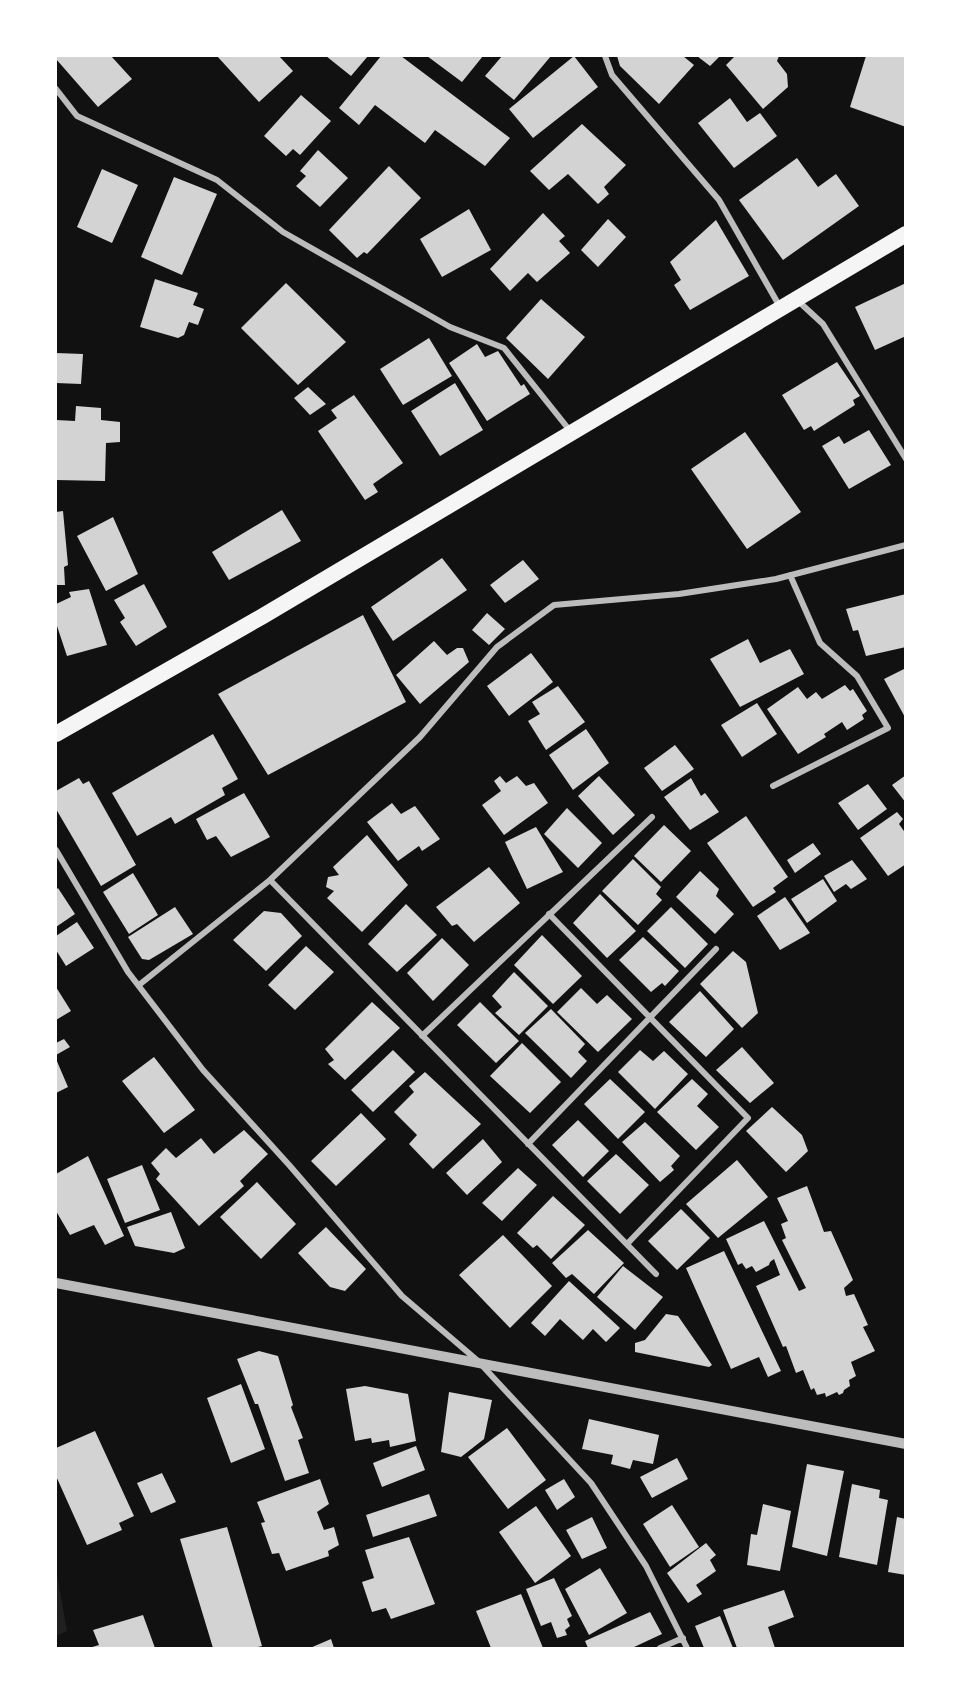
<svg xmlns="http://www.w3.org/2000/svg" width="961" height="1704" viewBox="0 0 961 1704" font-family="'IBM Plex Sans',sans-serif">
<rect width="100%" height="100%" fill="#111"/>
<!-- green -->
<path fill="#202020" d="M56,1569l11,62 -11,5z"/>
<!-- building -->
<path fill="#d3d3d3" d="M56,56h55l21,23 -34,28 -42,-48z
M217,56h62l14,15 -34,31z
M326,56h42l-17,20z
M381,56h20l109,82 -25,28 -50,-36 -10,13 -50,-38 -16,20 -20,-17z
M427,56h56l-21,26z
M502,56h49l-37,44 -29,-24z
M574,56l24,31 -65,51 -24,-29z
M617,56h66l11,9 -35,39 -39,-38z
M697,56h23l-10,10z
M735,56h44l-2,5 10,13 1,13 -25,22 -37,-44z
M866,56h40v71l-56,-20z
M301,95l30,26 -31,34 -7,-6 -7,7 -22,-20z
M730,98l17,24 13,-9 17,23 -43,32 -36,-45z
M582,124l44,41 -22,22 5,7 -11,10 -30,-30 -19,16 -19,-19z
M318,150l30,28 -28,29 -24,-21 10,-10 -6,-5z
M797,158l21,29 18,-13 23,32 -76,54 -44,-60z
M389,166l32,32 -54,56 -3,-2 -7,6 -28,-28z
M102,169l36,16 -26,58 -35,-16z
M174,177l43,17 -35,81 -41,-18z
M469,209l22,41 -49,27 -22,-38z
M543,213l22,23 -6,5 11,12 -33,29 -9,-9 -18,18 -20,-22z
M608,219l18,18 -28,30 -17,-17z
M716,220l33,56 -59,34 -16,-25 7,-5 -11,-18z
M155,279l43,14 -5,12 11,4 -6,16 -9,-3 -5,13 -6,3 -38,-11z
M286,283l60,59 -48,43 -57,-57z
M906,283v53l-31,14 -20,-43z
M541,299l44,38 -37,42 -42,-41z
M429,338l23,38 -49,29 -23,-36z
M477,344l8,13 13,-6 23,35 3,-2 6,10 -43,27 -38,-58z
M56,353l27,1 -2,30 -25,-1z
M837,362l23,34 -7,4 2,5 -41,26 -3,-5 -7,4 -22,-35z
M455,383l28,47 -43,26 -29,-45z
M308,387l18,17 -16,11 -16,-17z
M354,395l49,68 -30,21 5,8 -13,8 -47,-69 19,-13 -6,-8z
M76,406l25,2v12l19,2v20l-14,1 -1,38 -49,-1v-60l19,1z
M869,430l22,35 -42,24 -27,-43 17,-10 5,8z
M745,432l56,80 -54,37 -56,-80z
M282,510l19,31 -72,39 -17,-28z
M63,511l5,54 -4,2 1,18h-9v-73z
M113,517l25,57 -32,17 -29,-55z
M442,558l25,32 -74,51 -22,-34z
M523,560l16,19 -34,24 -15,-18z
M144,584l23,43 -31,19 -16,-24 5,-4 -11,-18z
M89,589l18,56 -40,11 -11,-33v-19l15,-7 -2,-5z
M906,594v53l-40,9 -8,-26 -5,1 -7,-22z
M487,613l18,16 -16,16 -17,-15z
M363,615l43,87 -138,73 -50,-81z
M748,639l12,24 30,-14 14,25 -64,33 -30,-48z
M434,641l13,14 10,-7h6l6,14 -49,42 -24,-29z
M531,653l22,29 -44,34 -22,-30z
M906,668v51l-22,-40z
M845,685l5,6 3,-2 14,22 -5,4 2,4 -17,11 -5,-8 -18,12 2,3 -28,17 -31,-45 31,-22 9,12 9,-7 6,7z
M558,686l27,36 -39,28 -18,-29 12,-7 -8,-12z
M757,703l20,31 -35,23 -21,-32z
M586,729l23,34 -36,27 -24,-35z
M213,734l25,45 -16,9 3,7 -50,29 -4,-7 -34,19 -25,-43z
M675,745l19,24 -32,22 -18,-23z
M906,775v28l-14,-18z
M500,776l6,7 11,-7 9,10 8,-3 14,20 -44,32 -22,-30 19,-14 -7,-10z
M599,776l36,39 -22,20 -35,-39z
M79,778l4,6 6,-3 47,84 -35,21 -45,-77 1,-10 -1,-8z
M691,778l10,18 4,-3 14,19 -29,18 -26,-33z
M868,784l19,25 -29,21 -20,-27z
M244,793l26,44 -39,20 -15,-21 -9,4 -11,-21z
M392,803l9,11 14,-8 25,33 -18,12 -3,-5 -21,15 -31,-39z
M567,808l35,35 -24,25 -34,-34z
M897,812l6,7 -4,5 7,10v30l-18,12 -28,-38z
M746,816l42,61 -15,11 3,4 -23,15 -46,-64z
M664,825l27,26 -30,31 -27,-26z
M536,827l27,45 -36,17 -22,-47z
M367,835l41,50 -46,47 -35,-34 7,-7 -8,-4 2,-10 11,-2 -6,-8z
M813,843l8,11 -26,19 -8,-13z
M633,859l28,28 -5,7 6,6 -24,25 -36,-34z
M852,860l15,19 -16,10 -5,-5 -12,8 -10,-16z
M489,867l31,36 -46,39 -17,-18 -5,2 -16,-19z
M700,871l19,18 -3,7 18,18 -19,20 -39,-37z
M133,873l25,42 -29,19 -26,-42z
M823,879l14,22 -30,22 -16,-24z
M58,888l17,26 -19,13v-37z
M600,894l36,37 -29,27 -34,-35z
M785,897l25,36 -30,17 -23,-34z
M406,904l31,31 -40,37 -29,-28z
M175,907l18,27 -44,26 -7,-1 -14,-22z
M671,907l37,37 -23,24 -38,-37z
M264,911l17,2 21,23 -36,35 -33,-31z
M77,922l17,26 -28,18 -10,-16v-14z
M542,935l40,41 -29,28 -39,-39z
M643,937l36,34 -14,15 -3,-3 -11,9 -32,-32z
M442,938l27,27 -36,36 -26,-28z
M306,946l28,26 -39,38 -27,-25z
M733,951l13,11 12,51 -16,15 -42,-44z
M514,972l34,34 -29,29 -24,-22 7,-6 -10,-11z
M56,987l15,24 -15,9z
M581,988l16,16 10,-9 25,24 -34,33 -41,-40z
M700,991l34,38 -28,28 -37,-35z
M372,1002l28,26 -55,52 -17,-16 6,-4 -9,-11z
M480,1002l39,39 -23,22 -39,-38z
M551,1009l34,35 -7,8 9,9 -16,17 -46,-45z
M64,1039l6,8 -14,8v-12z
M522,1043l39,39 -31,31 -40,-37z
M742,1047l32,36 -24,20 -34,-33z
M393,1050l22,22 -42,40 -22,-22z
M640,1050l13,11 11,-10 24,23 -33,35 -37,-37z
M154,1057l41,53 -31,23 -42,-52z
M56,1059l12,28 -12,6z
M425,1072l56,52 -48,45 -24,-25 8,-9 -23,-23 20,-20 -5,-6z
M610,1079l35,33 -27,27 -34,-35z
M692,1079l16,15 -11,12 22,21 -23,23 -39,-38z
M772,1107l30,28 6,16 -22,21 -40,-41z
M361,1113l25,26 -50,47 -25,-25z
M578,1120l31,31 -26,26 -31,-32z
M645,1122l35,34 -9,10 3,4 -14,12 -38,-40z
M244,1130l24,24 -28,27 4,5 -45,40 -43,-47 4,-5 -9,-11 15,-15 10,10 25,-20 13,16z
M483,1139l19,23 -35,33 -21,-22z
M616,1154l33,31 -29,29 -33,-33z
M88,1156l36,80 -19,9 -11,-20 -24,10 -14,-24v-37z
M737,1160l31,37 -50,41 -32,-34z
M142,1165l18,45 -35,13 -18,-44z
M518,1168l19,17 -35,36 -20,-18z
M257,1182l39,42 -35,35 -41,-42z
M807,1186l17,46 7,-1 22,49 -9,8 2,8 8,-2 14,31 -5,2 12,24 -24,11 5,14 -7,4 1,6 -6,4 -1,3 -4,2 -2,-3 -11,5 -1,-4 -8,2 -3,-7 -3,2 -8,-20 -7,3 -10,-27 -3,1 -27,-61 24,-11 -6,-16 -4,3 -1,3 -13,7 -4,-6 -6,3 -4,-6 -4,2 -12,-26 38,-18 35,70 7,-3 -24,-48 4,-2 -5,-14 7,-3 -11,-23z
M553,1196l32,29 -34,34 -14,-14 -4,3 -16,-15z
M681,1209l29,29 -33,32 -29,-29z
M171,1212l14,36 -11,5 -39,-7 -8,-19z
M326,1227l40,42 -21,22 -15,-4 -32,-34z
M588,1230l36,33 -30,31 -22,-20 -6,4 -14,-15z
M503,1235l49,51 -42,42 -51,-53z
M724,1251l57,120 -13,6 -9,-20 -28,12 -45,-101z
M623,1266l40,31 -28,33 -38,-33z
M569,1281l51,47 -14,14 -13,-13 -10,11 -23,-21 -15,17 -14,-13z
M666,1314l12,2 34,49 -3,2 -74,-15v-9l10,-3z
M259,1351l19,5 15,49 -2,2 12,31 -5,2 11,33 -24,8 -27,-77h-3l-18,-45z
M241,1384l24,65 -34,14 -24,-65z
M365,1386l43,8 8,47 -26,6 -1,-7 -17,3 -1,-5 -16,3 -9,-52z
M449,1392l43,8 -8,39 -23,18 -20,-5z
M589,1419l70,16 -6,29 -20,-4 -3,9 -19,-5 2,-9 -31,-6z
M507,1428l39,52 -38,29 -40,-52z
M95,1431l39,85 -15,7 3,7 -35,15 -31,-69v-28z
M416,1446l9,24 -43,17 -9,-24z
M677,1458l11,21 -36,19 -12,-21z
M807,1464l37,7 -17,85 -35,-9z
M162,1473l14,29 -25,11 -14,-30z
M320,1479l9,25 -12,8 7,18 10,-3 5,18 -11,6 1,5 -43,15 -7,-18 -7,1 -11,-31 4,-1 -8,-20z
M564,1479l11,18 -18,13 -12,-20z
M852,1484l28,6 -1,8 9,2 -11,65 -38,-8z
M429,1494l8,22 -64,21 -7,-22z
M763,1504l28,7 -11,60 -33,-6 4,-31 6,1z
M672,1505l27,42 -29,20 -27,-43z
M536,1506l35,50 -36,27 -36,-51z
M592,1517l15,31 -25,11 -16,-29z
M897,1517l9,2v56l-18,-3z
M227,1527l35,119 -8,2h-41l-33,-109z
M409,1537l26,67 -44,15 -5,-11 -14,4 -10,-30 12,-4 -9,-28z
M706,1543l10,12 -6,5 6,11 -20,14 6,9 -14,9 -21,-30z
M600,1568l27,45 -38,22 -24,-46z
M554,1578l18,38 -5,3 3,7 -5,4 2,5 -10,3 -6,-16 -10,4 -15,-37z
M784,1590l10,27 -26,10 7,21h-38l-14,-38z
M521,1594l22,54h-52l-15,-37z
M650,1612l12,22 -30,14h-44l-3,-7z
M143,1615l12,33h-66l10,-3 -6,-15z
M720,1616l13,32h-29l-9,-22z
M331,1639l3,9h-24z"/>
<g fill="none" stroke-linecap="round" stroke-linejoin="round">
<!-- minor -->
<path stroke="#bcbcbc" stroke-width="6" d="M605,56l7,19 107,125 61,107
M56,89l21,27 140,64 66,52 167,95 54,21 67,84
M797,300l26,24 83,135
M773,786l115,-58 -31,-52 -37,-33 -30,-68
M56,850l72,122 75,98 87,96 112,130 76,65 113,122 55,83 41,82
M270,880l386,394
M549,914l199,204 -121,126
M139,985l131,-105 150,-143 77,-90 57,-42 125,-11 97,-15 130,-34
M422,1036l230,-219
M528,1144l188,-195
M660,1648l23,-10"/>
<!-- tertiary -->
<path stroke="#bcbcbc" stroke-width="10" d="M56,1283c283,52 566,106 850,161"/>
<!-- trunk -->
<path stroke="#f5f5f5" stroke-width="16" d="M56,734l207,-118 643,-382"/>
</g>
<!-- border -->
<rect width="961" height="1704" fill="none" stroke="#ffffff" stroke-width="114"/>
</svg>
